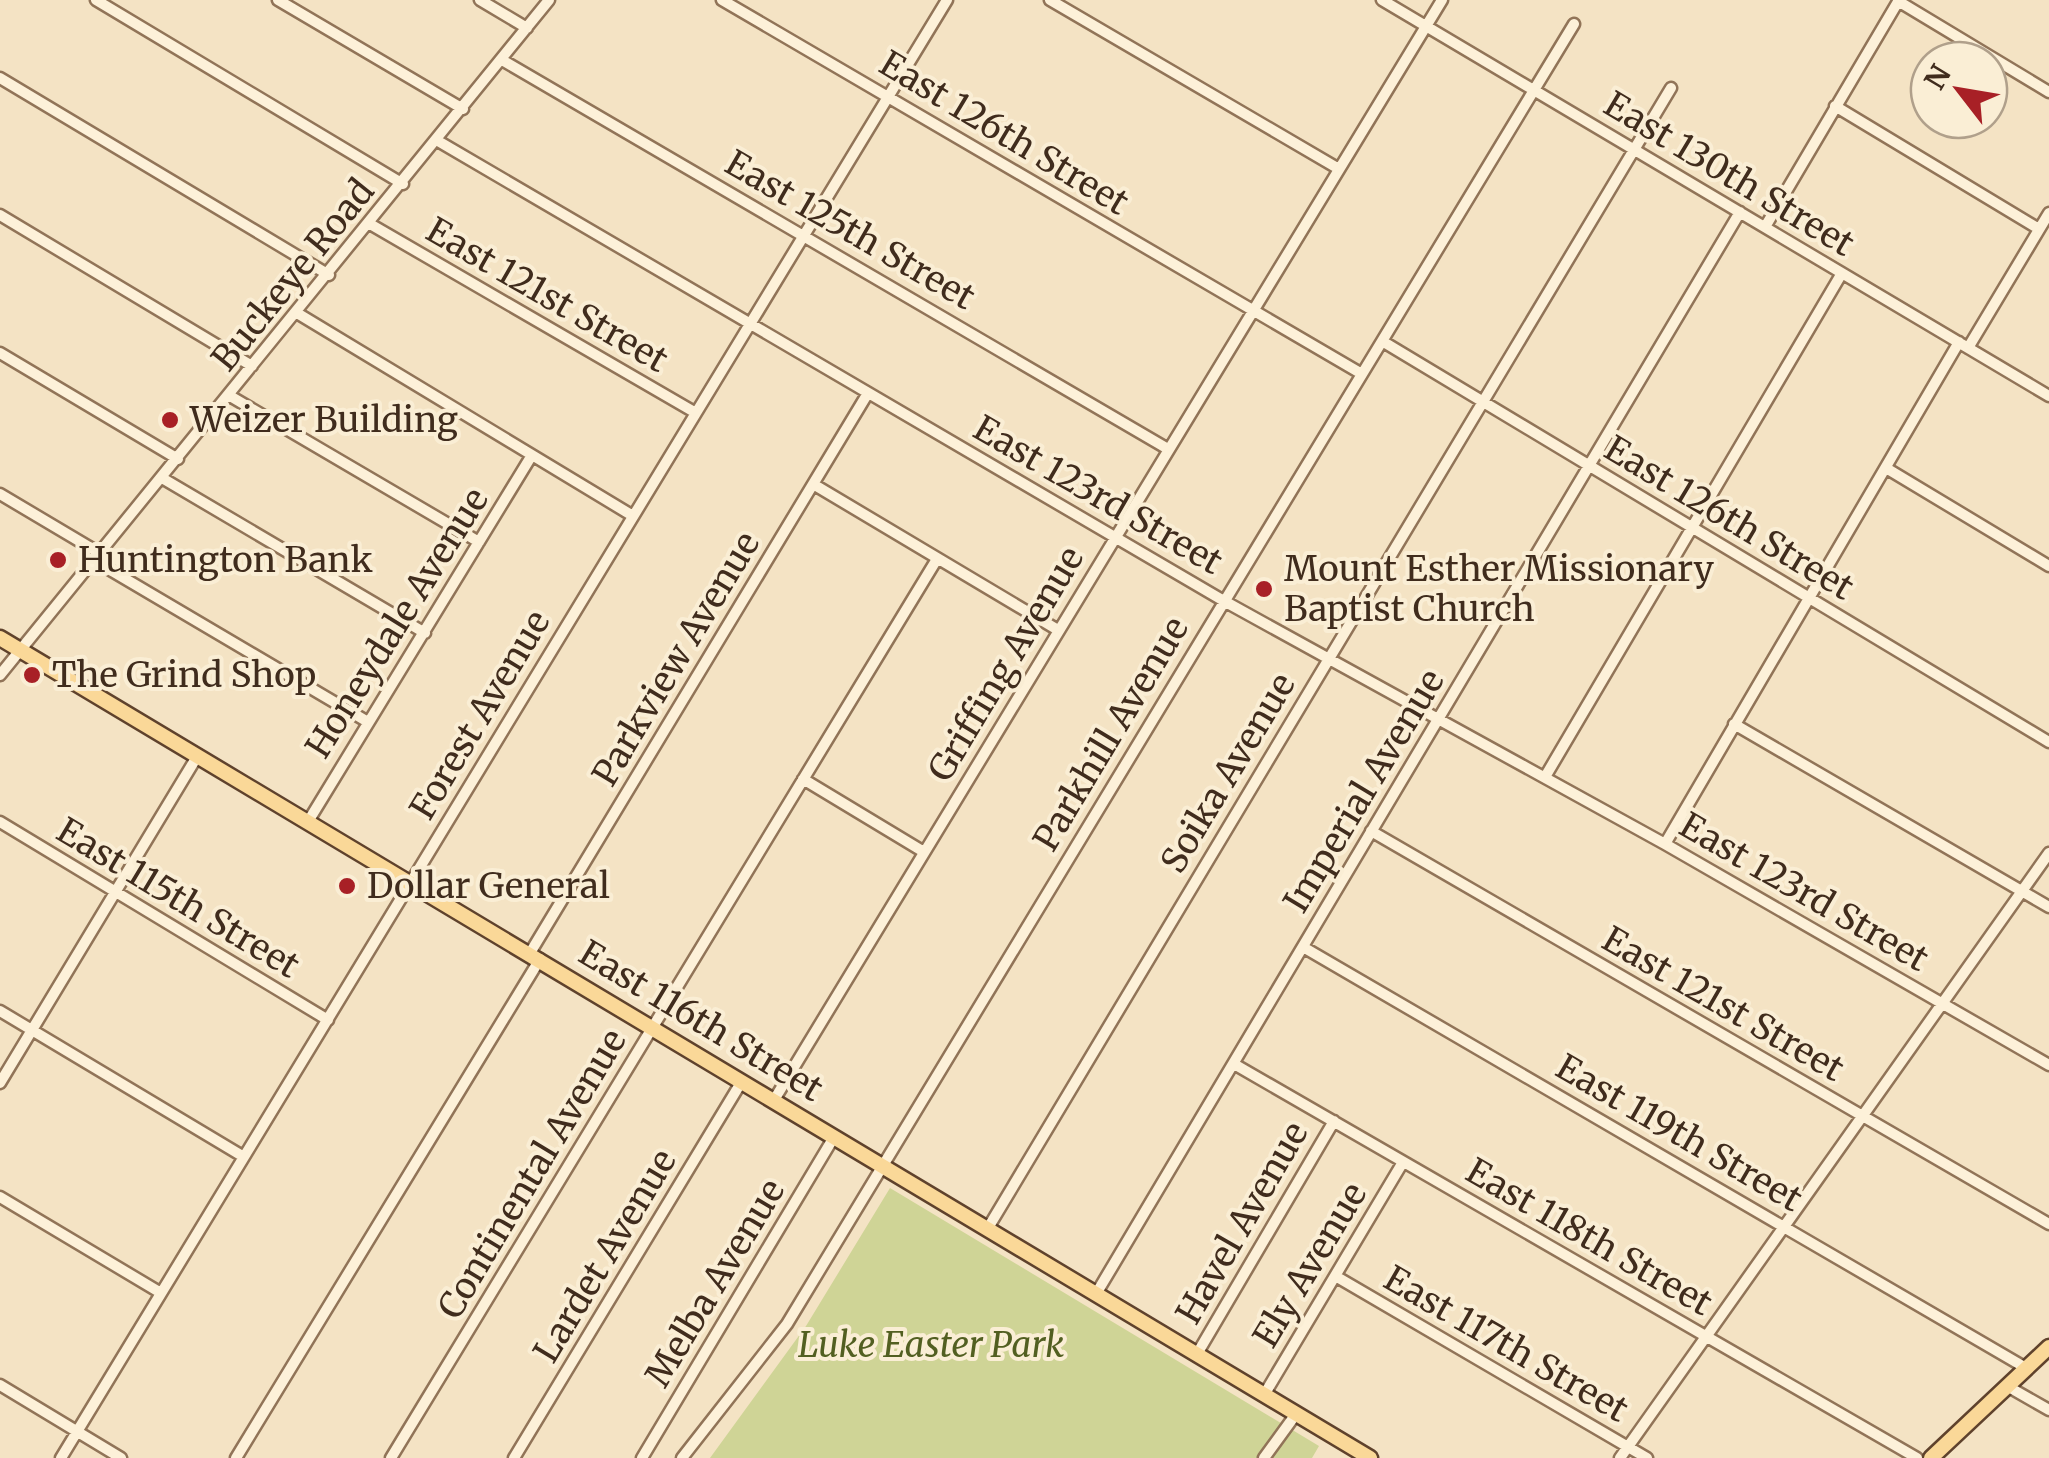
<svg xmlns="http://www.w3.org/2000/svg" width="2049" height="1458" viewBox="0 0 2049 1458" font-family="Merriweather,serif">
<rect width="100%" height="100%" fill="#f4e3c4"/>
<!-- green -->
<path fill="#cfd496" d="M890,1188l429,258 -7,12h-602l96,-132z"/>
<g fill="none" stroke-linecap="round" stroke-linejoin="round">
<!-- minor casing -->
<g stroke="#917458" stroke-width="15">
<path id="minor" d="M96,0l307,184
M278,0l185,109
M480,0l47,28
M722,0l640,374
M1050,0l289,169
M1382,0l667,396
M1898,1l151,91
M502,60l666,389
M0,78l329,197
M1835,106l204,123
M438,141l786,460 441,243 384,221
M0,215l252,151
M370,224l326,189
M1765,227l134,-227
M297,313l336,203
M1382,341l667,401
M1968,348l81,-135
M0,353l178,106
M230,396l249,146
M1886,468l163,98
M162,478l263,155
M813,484l245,146
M0,494l101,60
M95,561l273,161
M0,675l549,-675
M1734,724l315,183
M1545,777l297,-504
M803,779l121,73
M309,820l223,-365
M0,822l328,198
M1371,831l678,393
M1665,844l294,-502
M1303,947l723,421
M530,953l338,-560
M0,1011l244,146
M1234,1064l683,394
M0,1083l198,-328
M774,1100l668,-1100
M0,1197l161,96
M988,1228l683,-1140
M1337,1277l310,181
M1096,1294l644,-1082
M1197,1354l137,-233
M0,1385l121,73
M2007,1386l42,24
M1264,1395l139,-233
M61,1458l886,-1458
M236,1458l304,-499
M391,1458l546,-899
M514,1458l228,-377
M642,1458l192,-321
M682,1458l105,-134 787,-1300
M1264,1458l32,-44
M1620,1458l429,-605"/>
</g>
<!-- major casing -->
<g stroke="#5f422c" stroke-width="19">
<path id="major" d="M0,638l1370,820
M1931,1458l118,-111"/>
</g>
<!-- minor -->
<use href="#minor" stroke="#fdf1d9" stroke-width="10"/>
<!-- major -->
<use href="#major" stroke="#fad898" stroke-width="14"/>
</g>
<!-- markers -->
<g fill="#a82026" stroke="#faeed5" stroke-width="4">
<circle cx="170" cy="420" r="10"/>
<circle cx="58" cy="560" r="10"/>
<circle cx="1264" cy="589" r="10"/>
<circle cx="32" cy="675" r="10"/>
<circle cx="347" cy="886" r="10"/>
</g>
<g text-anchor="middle" stroke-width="8" stroke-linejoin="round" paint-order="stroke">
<!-- street labels -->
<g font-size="35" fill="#402c1d" stroke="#faeed5">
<text transform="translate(1004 133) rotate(31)" y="12">East 126th Street</text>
<text transform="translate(1729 174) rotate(31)" y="12">East 130th Street</text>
<text transform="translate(850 230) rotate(30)" y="12">East 125th Street</text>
<text transform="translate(293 275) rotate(-51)" y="12">Buckeye Road</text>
<text transform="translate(547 295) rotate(30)" y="12">East 121st Street</text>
<text transform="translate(1098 495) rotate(30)" y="12">East 123rd Street</text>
<text transform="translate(1729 518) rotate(31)" y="12">East 126th Street</text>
<text transform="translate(397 623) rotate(-58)" y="12">Honeydale Avenue</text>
<text transform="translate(676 659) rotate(-59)" y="12">Parkview Avenue</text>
<text transform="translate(1006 664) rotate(-59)" y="12">Griffing Avenue</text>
<text transform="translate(480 715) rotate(-59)" y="12">Forest Avenue</text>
<text transform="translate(1111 734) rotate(-59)" y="12">Parkhill Avenue</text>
<text transform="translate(1228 773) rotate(-59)" y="12">Soika Avenue</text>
<text transform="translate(1364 791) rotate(-59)" y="12">Imperial Avenue</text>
<text transform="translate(1804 892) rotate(30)" y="12">East 123rd Street</text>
<text transform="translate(178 898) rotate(31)" y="12">East 115th Street</text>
<text transform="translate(1723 1004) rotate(30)" y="12">East 121st Street</text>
<text transform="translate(701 1021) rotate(31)" y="12">East 116th Street</text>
<text transform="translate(1679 1133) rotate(30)" y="12">East 119th Street</text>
<text transform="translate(532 1174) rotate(-59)" y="12">Continental Avenue</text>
<text transform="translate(1242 1223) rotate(-60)" y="12">Havel Avenue</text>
<text transform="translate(1589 1237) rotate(30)" y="12">East 118th Street</text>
<text transform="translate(605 1256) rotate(-59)" y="12">Lardet Avenue</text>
<text transform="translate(1310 1265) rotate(-59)" y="12">Ely Avenue</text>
<text transform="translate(715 1283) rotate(-59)" y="12">Melba Avenue</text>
<text transform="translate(1506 1344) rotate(30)" y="12">East 117th Street</text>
</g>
<!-- poi labels -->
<g font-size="35" fill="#402c1d" stroke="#faeed5" text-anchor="start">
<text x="190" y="432">Weizer Building</text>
<text x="78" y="572">Huntington Bank</text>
<text x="1284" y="581">Mount Esther Missionary<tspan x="1284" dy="40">Baptist Church</tspan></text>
<text x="52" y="687">The Grind Shop</text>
<text x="367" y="898">Dollar General</text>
</g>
<!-- park labels -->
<g font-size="35" font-style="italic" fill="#525f21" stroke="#faeed5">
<text x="931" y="1357">Luke Easter Park</text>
</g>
</g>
<!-- north arrow -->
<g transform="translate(1959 90) rotate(301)"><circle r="48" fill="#faeed5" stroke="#b0a08b" stroke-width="2.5"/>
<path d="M0-8L18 38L0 25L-18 38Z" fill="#a82026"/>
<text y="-15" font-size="28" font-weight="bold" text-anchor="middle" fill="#402c1d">N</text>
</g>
</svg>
